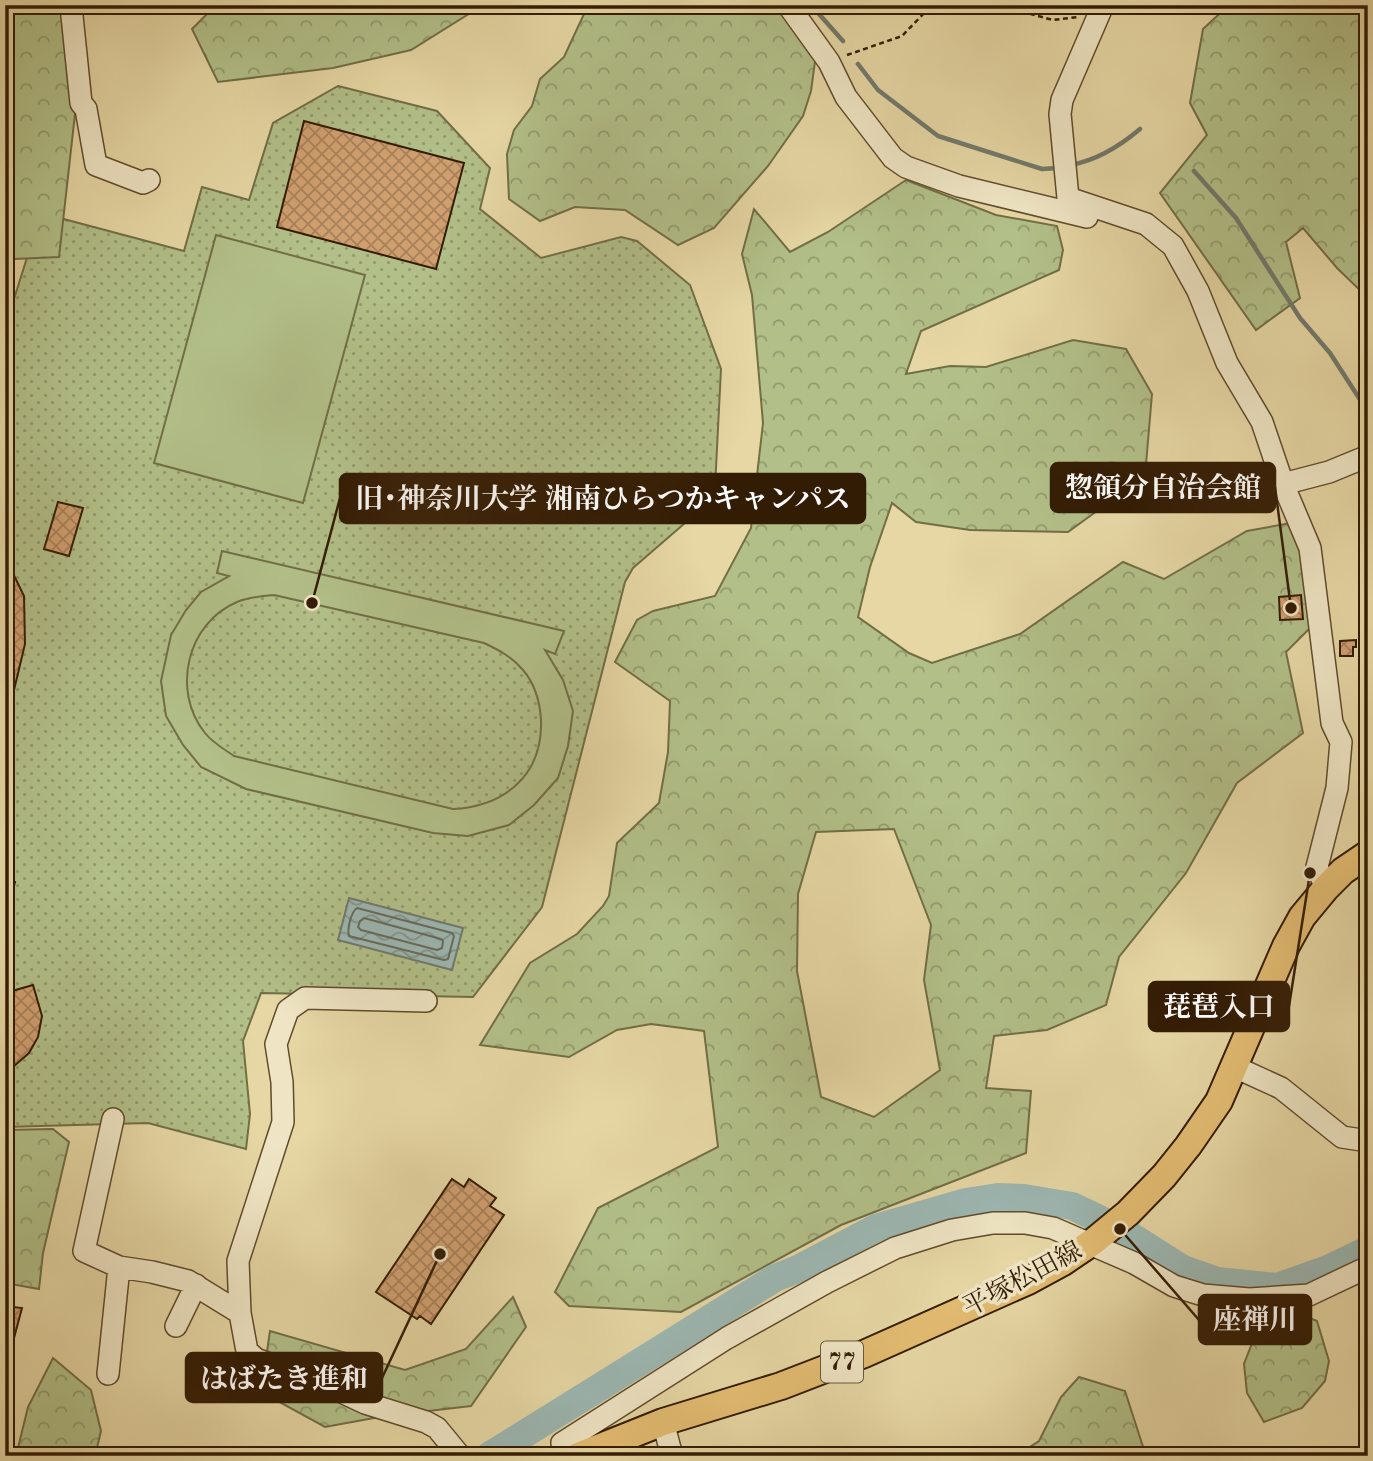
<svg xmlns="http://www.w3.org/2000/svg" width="1373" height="1461" viewBox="0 0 1373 1461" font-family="'Old Standard TT','Noto Serif JP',serif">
<defs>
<pattern id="grass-dots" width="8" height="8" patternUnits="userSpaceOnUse" patternTransform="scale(1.75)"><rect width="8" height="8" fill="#b2bf88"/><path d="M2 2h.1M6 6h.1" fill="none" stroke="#919a6d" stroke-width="1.8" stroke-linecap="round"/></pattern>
<pattern id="forest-crowns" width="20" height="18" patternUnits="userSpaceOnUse" patternTransform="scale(1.75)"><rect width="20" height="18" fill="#b2bf88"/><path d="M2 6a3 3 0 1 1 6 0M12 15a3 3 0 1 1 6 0" fill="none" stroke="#919a6d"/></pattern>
<pattern id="water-waves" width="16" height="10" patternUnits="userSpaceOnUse" patternTransform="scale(1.75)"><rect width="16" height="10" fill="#9cb7b2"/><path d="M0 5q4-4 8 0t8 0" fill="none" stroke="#80948f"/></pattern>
<pattern id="building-cross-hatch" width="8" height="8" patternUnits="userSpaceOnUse" patternTransform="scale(1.75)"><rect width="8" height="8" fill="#d09f6f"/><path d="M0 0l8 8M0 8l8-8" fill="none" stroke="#a98159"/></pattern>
</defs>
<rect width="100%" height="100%" fill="#e6d7a4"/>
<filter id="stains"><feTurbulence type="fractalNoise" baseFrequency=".00286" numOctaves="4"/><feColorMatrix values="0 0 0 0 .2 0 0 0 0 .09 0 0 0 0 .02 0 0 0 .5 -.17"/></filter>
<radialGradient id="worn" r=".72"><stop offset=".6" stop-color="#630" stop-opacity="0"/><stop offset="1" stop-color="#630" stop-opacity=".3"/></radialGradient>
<!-- grass -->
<path fill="url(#grass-dots)" stroke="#726e46" stroke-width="2" d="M338,86l99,25 53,57 -10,41 61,49 80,-21 16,4 53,44 31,84 -6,119 -8,16 -74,64 -8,14 -83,325 -69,90 -212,-4 -18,48 7,73 -4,35 -98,-26 -143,4v-832l9,4 27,-86 143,38 18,-64 47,13 24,-77z"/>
<!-- forest -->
<path fill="url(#forest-crowns)" stroke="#726e46" stroke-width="2" fill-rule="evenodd" d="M5,5h61l11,91 -18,161 -45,2 -9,3z
M216,5h267l-72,45 -78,18 -115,14 -26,-53z
M598,5h76l9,3 14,-3h91l29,42 -6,44 -8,25 -35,50 -54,62 -36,17 -53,-35 -50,-3 -35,14 -31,-22 -2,-45 7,-24 18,-24 8,-27 24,-22 20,-43z
M1229,5h139v293l-31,-30 -34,-40 -17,14 14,56 -44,32 -96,-137 47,-58 -17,-32 13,-74z
M906,180l90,35 61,11 6,24 -4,20 -138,61 -15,43 44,-8 36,1 87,-27 53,9 26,45 -7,82 -77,56 -98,-2 -54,-8 -24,-19 -22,64 -12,50 51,36 23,10 88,-29 103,-72 41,17 83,-48 55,-10 9,106 -25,25 17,81 -66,50 -51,90 -67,84 -13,48 -59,25 -53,6 -8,52 45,3 -5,62 -185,72 -160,87 -112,-6 -14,-14 43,-84 120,-61 -14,-116 -53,-7 -34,6 -48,27 -89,-12 50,-82 47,-29 26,-28 6,-10 8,-53 42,-40 9,-51 2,-51 -55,-39 22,-42 16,-9 62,-15 36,-68 12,-105 -11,-128 -10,-41 12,-45 36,43 38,-20zM894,829l37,96 -7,55 16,90 -66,47 -53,-20 -24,-126 1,-77 18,-62z
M53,1129l16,13 -26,111 -4,36 -34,-6v-153z
M513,1297l13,30 -55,79 -86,10 -60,11 -64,-35 9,-61 135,39 61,-21z
M1276,1311l29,5 12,5 12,40 -4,20 -23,27 -38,14 -17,-29 -3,-29 19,-49z
M53,1358l38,32 10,41 -6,25h-79l12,-49z
M1079,1377l46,14 21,65h-130l23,-15 22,-44z"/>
<!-- garden -->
<path fill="#b2bf88" stroke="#726e46" stroke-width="2" fill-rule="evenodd" d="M216,235l149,40 -62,228 -149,-40z
M222,551l342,80 -9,23 -10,-4 18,30 10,31 -5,35 -10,32 -24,27 -25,20 -41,11 -35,-3 -187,-44 -45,-22 -18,-22 -17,-29 -5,-35 10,-46 15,-25 15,-18 28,-16 -12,-3zM274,595l210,48c15,7 28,14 39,27 12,14 17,33 18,50 2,55 -36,86 -88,89l-219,-53c-10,-7 -21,-13 -29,-23 -34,-42 -18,-110 32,-131 12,-5 24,-6 37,-7z"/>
<!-- water -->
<path fill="url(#water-waves)" stroke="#72796c" stroke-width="2" d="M349,898l114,30 -11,42 -114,-30z"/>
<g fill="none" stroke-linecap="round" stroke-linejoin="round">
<!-- shore -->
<path stroke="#686a5b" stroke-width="2" d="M357,908l95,25 2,3 -6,23 -4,1 -95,-24c-2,-7 2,-24 8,-28z
M364,918l77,21 2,2 -1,7 -5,2 -76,-20 -3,-3 2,-6z"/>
<!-- stream -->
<path stroke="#72796c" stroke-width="4.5" d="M811,5l32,36
M858,64l20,26 60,46 104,33 16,-1
M1071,165c26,-5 49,-19 69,-36
M1194,171l42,47 64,100 30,35 38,59"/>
<!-- river -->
<path stroke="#9cb7b2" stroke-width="28" d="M489,1456l286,-178 25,-10 76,-40 90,-26 32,-5 26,1 48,8 48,23 63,40 34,12 60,6 51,-18 40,-19"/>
</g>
<!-- building -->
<path fill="url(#building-cross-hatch)" stroke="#331c04" stroke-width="2" d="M304,121l160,42 -28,106 -159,-42z
M58,502l25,6 -14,48 -25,-7z
M5,557l19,39 1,48 -11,46 -9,13z
M1301,595l2,24 -23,1 -1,-23z
M1356,640v7h-3v9h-13v-15z
M5,880l10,2 -10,38z
M33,985l9,31 -4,21 -9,16 -16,14 -8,4v-78z
M452,1179l12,8 5,-8 27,19 -6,8 14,9 -73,109 -11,-8 -3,3 -41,-27z
M5,1306l17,2 -8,30 -9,-2z"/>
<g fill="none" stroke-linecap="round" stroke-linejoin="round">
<!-- minor casing -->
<g stroke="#604b2c" stroke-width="24">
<path id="minor" d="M73,5l-1,11 9,87 5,6 10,56 47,18 6,-3
M788,5l41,57 17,35 47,61 13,9 53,19 128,31
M1103,5l-41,95 -2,14 8,84 78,26 27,22 25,45 29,72 35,59 21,62 27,64 22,175 9,19 -4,46 -20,79 9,21
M1283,484l46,-12 39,-16
M426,1001l-121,-3 -17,12 -12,34 6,38 1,40 -45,139 2,52 7,38 9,8 75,28 34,16 61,19 11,6 23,28
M1235,1067l46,21 61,49 26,4
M113,1119l-29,132 35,16 33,5 36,9 52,32
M176,1326l20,-41
M108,1374l11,-107
M663,1422l9,34
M565,1456l-3,-13 165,-105 100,-56 68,-34 57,-18 41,-7h32l28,5 81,35 40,23 29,9 46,4 60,-4 59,-28"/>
</g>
<!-- major casing -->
<g stroke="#331c04" stroke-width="30">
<path id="major" d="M578,1456l85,-34 118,-36 83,-32 164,-73 35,-19 31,-21 34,-28 36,-37 24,-30 31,-45 67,-155 16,-29 24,-29 17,-17 25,-17"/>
</g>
<!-- path -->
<path stroke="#331c04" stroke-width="2.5" stroke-dasharray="5 3.5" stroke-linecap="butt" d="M997,5l56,15 25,-3
M847,55l55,-19 30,-31"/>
<!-- minor -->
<use href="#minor" stroke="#efe5c4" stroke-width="21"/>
<!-- major -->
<use href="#major" stroke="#e3bc72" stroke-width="26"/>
</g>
<g text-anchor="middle" stroke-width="7" stroke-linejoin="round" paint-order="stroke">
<!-- shield labels -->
<rect fill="#efe5c4" stroke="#6b583e" stroke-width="2" x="821" y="1341.5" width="42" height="41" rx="5"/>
<g font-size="24" font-weight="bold" fill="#331c04">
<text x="842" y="1370">77</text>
</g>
<!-- street labels -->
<g font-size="26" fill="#331c04" stroke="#efe5c4">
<text transform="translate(1022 1278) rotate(-28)" y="9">平塚松田線</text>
</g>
</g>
<!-- callouts -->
<path fill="none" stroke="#331c04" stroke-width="2.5" d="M1291 608L1275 487M312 603L340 498M1310 873L1289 1006M1120 1229L1199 1320M440 1254L382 1378"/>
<g fill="#331c04" stroke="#efe5c4" stroke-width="2.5">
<circle cx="1291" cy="608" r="7"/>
<circle cx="312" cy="603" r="7"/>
<circle cx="1310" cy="873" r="7"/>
<circle cx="1120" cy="1229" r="7"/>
<circle cx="440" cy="1254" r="7"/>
</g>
<g fill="#331c04" stroke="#331c04" stroke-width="2.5">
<rect x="1051" y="463" width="224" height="49" rx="7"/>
<rect x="340" y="474" width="525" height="49" rx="7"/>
<rect x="1149" y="982" width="140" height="49" rx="7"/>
<rect x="1199" y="1295" width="112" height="49" rx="7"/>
<rect x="186" y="1353" width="196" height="49" rx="7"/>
</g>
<g font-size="28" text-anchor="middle" font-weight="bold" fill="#fff">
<text x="1163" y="497">惣領分自治会館</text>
<text x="603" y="508">旧･神奈川大学 湘南ひらつかキャンパス</text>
<text x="1219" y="1016">琵琶入口</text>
<text x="1255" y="1329">座禅川</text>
<text x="284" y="1388">はばたき進和</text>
</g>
<!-- margin -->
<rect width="1373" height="1461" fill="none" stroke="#e6d7a4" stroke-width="28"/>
<rect x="7" y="7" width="1359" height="1447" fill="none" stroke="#331c04" stroke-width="3.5"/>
<rect x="14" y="14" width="1345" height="1433" fill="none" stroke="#331c04" stroke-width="2"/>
<rect width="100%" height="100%" filter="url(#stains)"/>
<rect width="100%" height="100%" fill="url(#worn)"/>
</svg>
